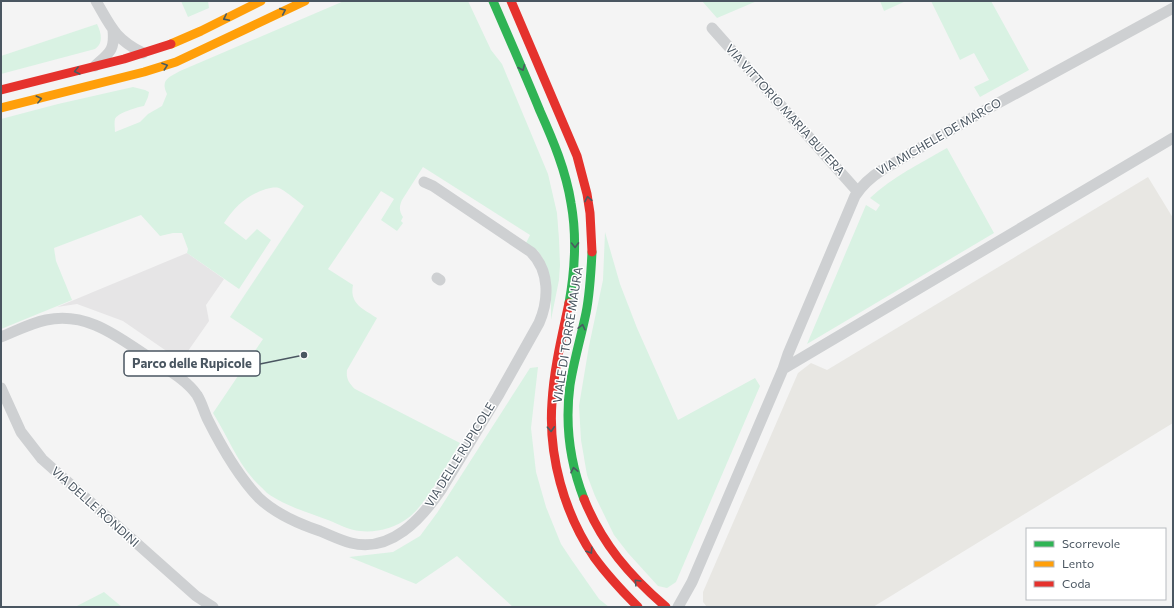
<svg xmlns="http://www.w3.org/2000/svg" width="1174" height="608" viewBox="0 0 1174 608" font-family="Commissioner,sans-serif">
<rect width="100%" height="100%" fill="#f4f4f4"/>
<!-- commercial -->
<path fill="#e8e7e3" d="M1148,177l25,41v205l-300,184h-166l-4,-5v-10l95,-219 13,-10 16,7z"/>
<!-- education -->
<path fill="#e6e5e6" d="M187,253l37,26 -18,26 3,16 -28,40 -58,-40 -46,-17 -20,3z"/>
<!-- green -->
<path fill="#d9f2e3" d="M181,1h27l1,7 -21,9z
M344,1h124l23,49 11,14 46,110 9,39 2,26 1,26 -1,15 -8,40v-25l-8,-36 -5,-8 -12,-8 4,-8 -107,-68 -21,33c-3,7 -3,11 1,17l-2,4 2,2 -6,8 -16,-11 13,-21 -13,-8 -53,78 25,16c-4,19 11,24 24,33l-30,52c-1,9 2,13 8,19l105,54c-13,21 -33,61 -52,75 -13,10 -32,15 -48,13 -11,-1 -22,-7 -32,-11 -19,-7 -45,-15 -61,-27 -4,-4 -9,-9 -13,-13 -18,-20 -27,-45 -41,-67l50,-74 -33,-22 74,-111c-5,-4 -20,-16 -25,-18 -4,-1 -9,0 -13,1 -19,6 -31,17 -42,34l22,17 11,-11 14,11 -32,49 -52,-36 1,-4 -6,-16h-9l-13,3 -19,-21 -87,33 2,13 16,39 -71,29v-210l57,-15 75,-17 12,3 4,2 -1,5 -4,9c-6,1 -27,7 -29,13 -1,4 0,9 0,13l25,-10 8,-8 14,-8 5,-12c-7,-14 2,-17 13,-23z
M702,1h55l-40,17z
M880,1h26l-22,10z
M931,1h60l38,69 -49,27 -6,-10 15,-7 -15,-27 -14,7z
M97,24c4,8 7,19 -2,25l-94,25v-18z
M947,148l47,85 -187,111 59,-139 10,6 4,-6 -10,-7c22,-21 51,-35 77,-50z
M605,232l15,52 17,44 41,92 77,-42 5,8 -84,196 -9,6 -9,-2 -30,-33 -14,-18 -19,-39 -8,-21 -6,-35 -2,-34 10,-60 14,-66z
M538,367l-7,61 5,44 10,35 15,37 10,15 28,40 10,8h-96l-56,-51 -41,28 -67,-27 44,-5 27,-16 17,-23 93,-145z
M104,592l18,15h-47z"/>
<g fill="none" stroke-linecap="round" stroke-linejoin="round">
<!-- street -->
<path stroke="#ced0d2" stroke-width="11" d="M96,1c15,26 19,38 47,52
M712,28l146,164
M95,66c14,-13 20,-15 18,-36
M437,278l3,2
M1,337c15,-6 30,-14 45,-17 41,-9 72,17 104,38 16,11 36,21 47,37 5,8 7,17 11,25 14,28 30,56 51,78 17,16 40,26 61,33 10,4 20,9 31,12 40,10 70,-24 90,-53l57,-94 41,-73c10,-23 11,-52 -8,-71l-98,-66 -9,-4
M783,369l5,-15 67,-158c7,-11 16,-19 27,-26l98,-57 193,-105
M1,388l20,44 21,27 154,137 17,11
M678,607l14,-25 91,-213 390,-231"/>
<!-- fast -->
<path stroke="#30b455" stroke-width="9" d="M493,1c16,37 32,73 47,110 13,29 26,60 31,92 6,33 4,67 -2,100
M584,499c-14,-36 -19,-76 -14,-114 4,-25 11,-48 16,-72 4,-20 5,-41 6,-61"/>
<!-- slow -->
<path stroke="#ff9f0a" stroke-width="9" d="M171,44l30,-13 60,-30
M1,108l143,-36 32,-10 129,-61"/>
<!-- jam -->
<path stroke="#e5322d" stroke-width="9" d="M511,1l66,155 10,38 3,19 2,39
M1,90l123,-31 47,-15
M569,303c-7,33 -15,65 -17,99 -4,53 12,111 42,155 13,18 28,34 44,50
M584,499c18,45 46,77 82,108"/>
</g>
<!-- one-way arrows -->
<defs><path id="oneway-chevron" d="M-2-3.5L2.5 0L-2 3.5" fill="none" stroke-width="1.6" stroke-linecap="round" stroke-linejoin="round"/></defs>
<g stroke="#495b60">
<use href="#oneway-chevron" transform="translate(283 11) rotate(-24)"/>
<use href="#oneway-chevron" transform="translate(226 18) rotate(154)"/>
<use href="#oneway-chevron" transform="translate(165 66) rotate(-19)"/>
<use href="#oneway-chevron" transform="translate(522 68) rotate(67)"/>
<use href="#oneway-chevron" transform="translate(77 71) rotate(166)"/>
<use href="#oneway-chevron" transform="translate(39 99) rotate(-14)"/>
<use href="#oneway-chevron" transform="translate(588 199) rotate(-101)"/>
<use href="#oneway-chevron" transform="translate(575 245) rotate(89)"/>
<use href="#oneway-chevron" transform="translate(582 327) rotate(-77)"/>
<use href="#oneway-chevron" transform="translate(551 429) rotate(87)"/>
<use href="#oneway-chevron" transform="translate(574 470) rotate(-102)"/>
<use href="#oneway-chevron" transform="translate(590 551) rotate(57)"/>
<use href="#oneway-chevron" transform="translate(637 582) rotate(-135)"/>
</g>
<g text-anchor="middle" stroke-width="3" stroke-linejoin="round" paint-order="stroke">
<!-- street labels -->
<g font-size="12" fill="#4a5661" stroke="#fff">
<text transform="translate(785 110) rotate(48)" y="4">VIA VITTORIO MARIA BUTERA</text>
<text transform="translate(939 137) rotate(-30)" y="4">VIA MICHELE DE MARCO</text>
<text transform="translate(568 335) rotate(-81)" y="4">VIALE DI TORRE MAURA</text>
<text transform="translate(460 455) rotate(-58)" y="4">VIA DELLE RUPICOLE</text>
<text transform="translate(95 507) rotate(42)" y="4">VIA DELLE RONDINI</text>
</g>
</g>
<!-- callouts -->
<path fill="none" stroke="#4a5661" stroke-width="1.5" d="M304 355L260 364"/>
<circle fill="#4a5661" stroke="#fff" stroke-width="1.5" cx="304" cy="355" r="4"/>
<rect fill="#fff" stroke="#4a5661" stroke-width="1.5" x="124" y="351" width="136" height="25" rx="4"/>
<g font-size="13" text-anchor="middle" font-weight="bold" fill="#4a5661">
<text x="192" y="368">Parco delle Rupicole</text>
</g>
<!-- border -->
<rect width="1174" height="608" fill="none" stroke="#4a5661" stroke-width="4"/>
<!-- legend -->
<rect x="1026" y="528" width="140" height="72" fill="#ffffff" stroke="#b7bbc0"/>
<rect x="1034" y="541" width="20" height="6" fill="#30b455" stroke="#b7bbc0"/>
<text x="1062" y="548" font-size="12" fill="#4a5661">Scorrevole</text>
<rect x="1034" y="561" width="20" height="6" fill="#ff9f0a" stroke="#b7bbc0"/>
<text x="1062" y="568" font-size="12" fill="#4a5661">Lento</text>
<rect x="1034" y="581" width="20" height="6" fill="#e5322d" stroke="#b7bbc0"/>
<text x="1062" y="588" font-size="12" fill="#4a5661">Coda</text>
</svg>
